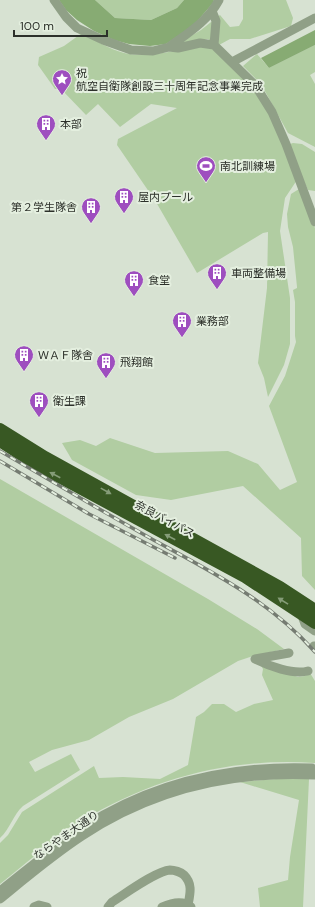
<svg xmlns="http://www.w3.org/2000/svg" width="315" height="907" viewBox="0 0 315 907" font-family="'DM Sans','Noto Sans JP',sans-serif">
<rect width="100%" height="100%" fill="#d7e2d2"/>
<!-- green -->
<path fill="#b1cda2" d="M95,0h89l-7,8 -26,12 -36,-2z
M243,0h43l7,18 -2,8 -41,13h-20l-11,6 4,5 -15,-11 -29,4 22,-13 19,-15 10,12 9,-1 4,-7z
M82,33c13,7 27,16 42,20 24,6 57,-4 82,-8l6,3 42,38 12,19 31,75 -12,18 -5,33 10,67v46l-6,21 -16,32 -4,-19 -6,-15 9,-75 1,-56 -5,1 -66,40 -41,-71 -39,-57 1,-6 59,-31 -26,-4 -31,23 -22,-23 -12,11 -25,-26h-6l-17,-24 1,-8 25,-11z
M315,45v27l-5,3 5,9v63l-27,-14 -27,-49 -18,-18 14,-12 12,14z
M293,143l9,1 13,8v39l-7,-1 -21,-45z
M299,189l16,39v362l-13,-14 -1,-38 -58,-52 -72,14 -35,-5 -64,-35 -10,-17 18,-3 16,6 14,-8 45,15 73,-2 30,13 22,26 17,-8 -28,-76 16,-30 11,-34 -1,-6v-34l-2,-12 4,-2v-1l-4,-40 -5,-20 -1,-13 4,-20z
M0,479l208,120 49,30 27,20 -31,7 -15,5 -65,38 -44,18 -40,23 -37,10 -23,12 6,10 36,-18 9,16 -57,36c-10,9 -13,23 -23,32z
M260,664l38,13 7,-1 5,-3 5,8v82c-82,-6 -163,15 -233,58 -29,18 -55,42 -82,63v-41l8,-8 14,-23 72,-46 5,12 24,-1 37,2 28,-14 8,-48 8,-5 8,-8h12l12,8 18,-8 19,-4 -11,-25 1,-6z
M277,779h32l-6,128h-43l-2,-19 30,-8 2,-23 9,-57 -59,-18z"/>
<!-- water -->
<path fill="#87ab73" d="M59,0h36l20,18 36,2 26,-12 7,-8h30l-1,3 -20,23 -27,18 -16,2 -21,-2 -15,-4 -20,-9 -17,-11 -11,-10z
M315,30v15l-46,23 -8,-10z"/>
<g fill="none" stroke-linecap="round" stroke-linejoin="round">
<!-- minor -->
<path stroke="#90a087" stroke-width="9" d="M54,0l12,17 11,11 26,12 28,10 22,1 16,-4 9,1 22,-5 14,2 41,40 17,27 14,32 29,78
M212,11l4,10 -2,24
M169,47c19,-14 38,-25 50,-47
M232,62l83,-44
M301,613l4,11 10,7
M314,646h1
M255,659c14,7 38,16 53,12
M255,659l34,-6
M0,891c28,-22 55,-45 85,-65 69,-44 146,-61 227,-58
M0,899c27,-22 53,-44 82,-63 71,-47 149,-65 233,-61
M34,907l5,-2 8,2
M108,907l4,-5c13,-8 44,-31 58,-32 4,0 11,2 14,5 9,9 6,19 4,30
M162,907c9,-4 21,-7 29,0"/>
<!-- highway -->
<path stroke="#385823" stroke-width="12" d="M0,429l45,28 235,130 35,23
M0,441l37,24 208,112 70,46"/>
<!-- rail casing -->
<g stroke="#757c72" stroke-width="3.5">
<path id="rail" d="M0,451c50,29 100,59 150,87 60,33 119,62 165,114
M0,461l89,53 86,44"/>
</g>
<!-- rail -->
<use href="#rail" stroke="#e4efdf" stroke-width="2" stroke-dasharray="6" stroke-linecap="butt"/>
</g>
<!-- one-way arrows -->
<defs><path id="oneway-solid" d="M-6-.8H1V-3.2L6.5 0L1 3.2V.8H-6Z"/></defs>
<g fill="#859c78">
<use href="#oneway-solid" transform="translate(55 475) rotate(-152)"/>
<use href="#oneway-solid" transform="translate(106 491) rotate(29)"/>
<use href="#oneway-solid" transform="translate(170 537) rotate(-152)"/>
<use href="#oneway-solid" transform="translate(283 601) rotate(-148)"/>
</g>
<!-- icons -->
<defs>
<g id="sight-pin" transform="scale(1)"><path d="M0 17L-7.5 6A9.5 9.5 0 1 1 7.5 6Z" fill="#9e4ebf" stroke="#e4efdf"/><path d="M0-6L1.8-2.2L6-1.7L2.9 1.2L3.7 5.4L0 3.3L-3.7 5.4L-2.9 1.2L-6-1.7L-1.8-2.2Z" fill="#fff"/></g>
<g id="building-pin" transform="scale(1)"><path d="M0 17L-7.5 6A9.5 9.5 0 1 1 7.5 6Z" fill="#9e4ebf" stroke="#e4efdf"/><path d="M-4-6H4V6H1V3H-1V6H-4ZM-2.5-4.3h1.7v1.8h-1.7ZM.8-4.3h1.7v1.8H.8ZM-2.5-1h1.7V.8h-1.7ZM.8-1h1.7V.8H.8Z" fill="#fff"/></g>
<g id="stadium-pin" transform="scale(1)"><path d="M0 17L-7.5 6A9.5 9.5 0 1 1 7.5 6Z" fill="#9e4ebf" stroke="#e4efdf"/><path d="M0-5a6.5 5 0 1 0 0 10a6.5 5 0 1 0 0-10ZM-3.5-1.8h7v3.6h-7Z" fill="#fff"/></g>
</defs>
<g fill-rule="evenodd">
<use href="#sight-pin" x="62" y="79"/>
<use href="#building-pin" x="46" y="124"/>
<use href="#stadium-pin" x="206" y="166"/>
<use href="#building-pin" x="124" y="197"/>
<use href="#building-pin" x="91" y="207"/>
<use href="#building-pin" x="217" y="273"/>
<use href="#building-pin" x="134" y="280"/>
<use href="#building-pin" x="182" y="321"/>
<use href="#building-pin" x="24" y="355"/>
<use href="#building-pin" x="106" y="362"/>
<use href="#building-pin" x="39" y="401"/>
</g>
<g text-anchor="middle" stroke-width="4" stroke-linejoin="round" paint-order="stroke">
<!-- poi labels -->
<g font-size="11" fill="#2c302a" stroke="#e4efdf" text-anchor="start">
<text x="76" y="77">祝<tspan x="76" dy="13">航空自衛隊創設三十周年記念事業完成</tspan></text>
<text x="60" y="128">本部</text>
<text x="220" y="170">南北訓練場</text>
<text x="138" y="201">屋内プール</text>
<text x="77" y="211" text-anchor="end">第２学生隊舎</text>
<text x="231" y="277">車両整備場</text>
<text x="148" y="284">食堂</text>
<text x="196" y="325">業務部</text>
<text x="38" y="359">ＷＡＦ隊舎</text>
<text x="120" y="366">飛翔館</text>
<text x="53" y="405">衛生課</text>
</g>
<!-- street labels -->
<g font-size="11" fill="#2c302a" stroke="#e4efdf">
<text transform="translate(165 519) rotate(28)" y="4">奈良バイパス</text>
<text transform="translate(66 835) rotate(-35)" y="4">ならやま大通り</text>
</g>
</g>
<!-- scale -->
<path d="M14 30v6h93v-6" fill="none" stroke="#2c302a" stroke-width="2"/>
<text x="20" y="30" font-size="12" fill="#2c302a" stroke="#e4efdf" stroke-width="3" paint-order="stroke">100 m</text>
</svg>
